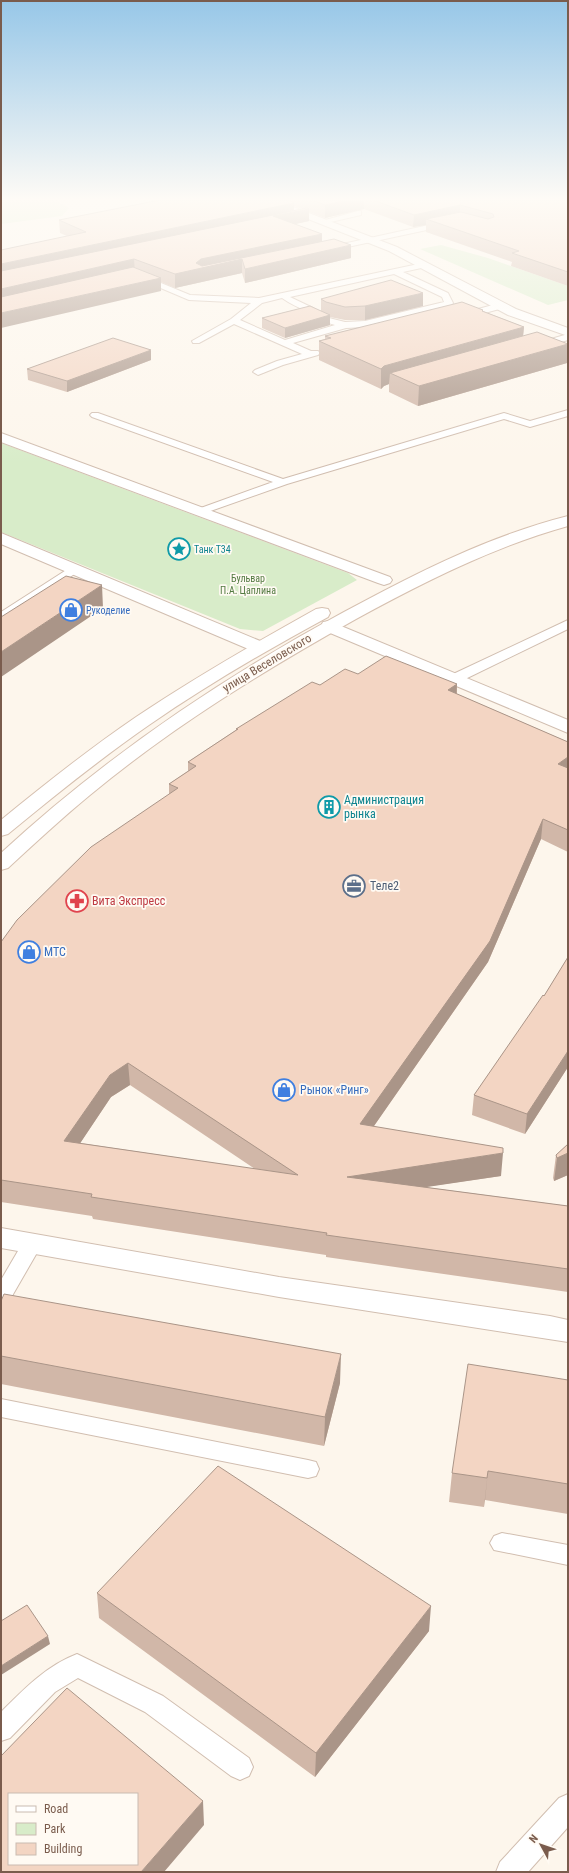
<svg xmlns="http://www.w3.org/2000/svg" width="569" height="1873" viewBox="0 0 569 1873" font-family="'Roboto Condensed',sans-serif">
<rect width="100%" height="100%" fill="#fdf6ec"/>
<!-- green -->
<path fill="#d8ecc9" d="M1,200h54l14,8 -7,8 -61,8z
M441,245l47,13 80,28v14l-20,5 -128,-56z
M1,443l347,130 9,7 -94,51 -23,-2 -239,-97z"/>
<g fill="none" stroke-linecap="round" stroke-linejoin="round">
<!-- service casing -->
<g stroke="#d1beb0" stroke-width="2">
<path id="service" d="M358,211h3v4l-39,9 -4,-2z
M447,221h3v4l-121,26 -4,-2 4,-2z
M423,263l4,2 -1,2 -23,5 45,21 5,10 -1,2 -87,22 -19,1 -53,15 18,8h7l2,2 -2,2 -35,10 -25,10 -5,-3 2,-2 22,-9 25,-7 -68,-30 -35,19h-6l-1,-2 39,-22 20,-16 -62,-3 -52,-22 4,-2h3l46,19 69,3zM394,274l48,23 2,5 -79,19 -20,1 -20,-5 -12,-9 -23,-11zM282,298c8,6 17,9 25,14 13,7 13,9 28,13l-50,15 -45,-20 22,-17z
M500,303l4,3 -1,2 -40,11 -4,-3 1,-2z
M568,334v6l-31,9 -5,-3 2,-2z
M568,410v6l-38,11 -26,-8 -217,65 -85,30 -4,-1 -1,-2 1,-2 75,-27 -181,-65 -2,-2 2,-2h6l185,66 221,-66 26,8z
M75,566l4,1 2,2 -2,2 -74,49 -4,1v-9l70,-45z
M568,620v9l-109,53h-10l-1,-3 1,-3z
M32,1237l7,2 3,5 -34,59 -7,3v-26l24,-41z
M1,1399l307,61 8,2 3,7 -3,7 -8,2 -307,-61z
M502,1533l66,12v20l-74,-15 -4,-7 4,-7z
M77,1654l86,42 86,62 4,9 -4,9 -9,4 -9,-4 -86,-64 -67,-34 -23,14 -45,46 -9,3v-29c23,-23 45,-46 76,-58z
M568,1794v33l-40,45h-32l4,-10 59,-64z"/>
</g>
<!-- minor casing -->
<g stroke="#d1beb0" stroke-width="2">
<path id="minor" d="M260,200h15l122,47 119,62 52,19v8l-60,-21 -119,-64z
M1,433l389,144 2,3 -2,3 -6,2 -6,-2 -377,-141z
M1,533l264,110 3,4 -3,4 -6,1 -6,-1 -252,-107z
M329,621l239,99v13l-245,-103 -2,-4 2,-4z
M1,1228l278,49 271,39 18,4v22l-289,-45 -278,-49z"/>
</g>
<!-- secondary casing -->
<g stroke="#d6c0b0" stroke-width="2">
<path id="secondary" d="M568,516v10c-75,21 -144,56 -212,93 -93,52 -184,108 -266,176 -28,23 -55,48 -82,73l-7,2v-17c104,-96 219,-174 343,-241 72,-39 145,-76 224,-96z
M322,608l6,1 2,4 -2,4c-61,33 -121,68 -179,108 -49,34 -95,71 -141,109l-7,2v-16c44,-36 88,-71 135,-103 58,-39 119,-74 180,-108z"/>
</g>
<!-- service -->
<use href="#service" fill="#fff" fill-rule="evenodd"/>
<!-- minor -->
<use href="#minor" fill="#fff" fill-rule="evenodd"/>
<!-- secondary -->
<use href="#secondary" fill="#fff" fill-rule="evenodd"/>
</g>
<!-- wall -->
<path fill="#d1b7a8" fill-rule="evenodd" d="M160,200h408v86l-57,-20 1,-4 -86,-30v-7l-13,2 -49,-18 -39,9 -16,-6v9l-14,3 27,17 29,17 -106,25 -3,-10 -67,15 -14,-6v9l-94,-55 -7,-3 -1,-13zM294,206l8,3 -8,1z
M321,299l102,7 -58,14h-20l-15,-3v8l-45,13 -23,-10v-10l59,-7z
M483,310v1l41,16 -1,9 45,8 -1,19 -149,43 -29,-14v-8l-5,2 -3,3 -62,-29v-19l6,-2v-3z
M151,360l-84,32 -39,-12 -1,-11z
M358,674l99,10v10l111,48v110l-27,-13 -53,123 -114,164 127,50 -77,11 144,19v86l-242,-35v-2l-233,-36 -1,-3 -91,-14v-260l168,-147v-11l19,-13v-9l48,-32v-1l84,-44zM130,1085l125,84 -175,-26 31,-46z
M568,957v110l-43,67 -53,-19 2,-20 70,-99z
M568,1144v31l-14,6 -1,-3 3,-23z
M1,1301l339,82 -16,63 -323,-62z
M568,1380v134l-83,-14 -1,7 -35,-5 3,-29z
M97,1593l332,38 -114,146 -216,-159z"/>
<!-- shaded-wall -->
<path fill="#aa9588" d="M348,200h16v9l-39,9v-13z
M294,203v9l15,-3v12l-36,8 -272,48v-13z
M460,205v13l-34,1v6l-13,2 1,-12z
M322,234v13l-80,12v14l-67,15v-14l21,-11 5,-4z
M351,245v13l-106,25v-14z
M134,259l1,14 -134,29v-13z
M161,278v13l-160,37v-15z
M423,293v13l-58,14v-14z
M330,315v10l-45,13v-10z
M524,327l-2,19 -132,27 -1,11 -5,2 -3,3v-20l3,-3z
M568,344l-1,19 -149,43 1,-20z
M151,350v10l-84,32v-11z
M102,585l1,23 -102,69v-25z
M457,684l-1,19 -8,-13z
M568,757v18l-10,-11z
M543,819l-2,20 -53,123 -128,184v-22z
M568,1051v16l-43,67 2,-20z
M128,1063l2,22 -19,12 -44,66 -3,-22 46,-66z
M503,1153l-2,23 -155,23 1,-22z
M568,1153v22l-14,6 3,-23z
M341,1354l-1,29 -16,63 1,-29z
M488,1471l-3,29 -1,7z
M431,1606l-2,25 -114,146 1,-24z
M48,1636l2,8 -49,31v-9z
M203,1801l1,24 -40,47h-23z"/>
<!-- building -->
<path fill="#f3d5c3" stroke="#aa9588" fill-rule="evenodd" d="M160,200h129l5,3 -293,61v-14l85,-18 -27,-12z
M312,200h36l-23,5z
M373,200h195v72l-56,-19 7,-2 -93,-32 35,-7 27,7 6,-2 -1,-3 -33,-9 -46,10z
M307,208l2,1 -36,7 49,18 -121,25 -5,4 6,3 132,-27 17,6 -106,24 -3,-10 -67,15 -41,-15 -133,30v-18z
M133,267l28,11 -160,35v-16z
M391,280l32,13 -58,13 -20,1 -19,-5 -5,-3z
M462,302l21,8 -1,1 42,16 -140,39 -3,3 -62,-28 12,-3 -6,-2z
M310,306l20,9 -45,13 -23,-10z
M537,332l31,12 -149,42 -29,-13z
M113,338l38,12 -84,31 -40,-12z
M66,576l36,9 -101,67v-35z
M386,656l71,28 -9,6 120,52v15l-10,7 10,4v62l-25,-11 -53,122 -130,183 143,24v5l-156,24 221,29v63l-242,-34 1,-2 -236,-36 1,-3 -91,-14v-238l16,-22 74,-73 87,-59 -9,-4 27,-18 -8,-4 50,-33h-2l76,-47 8,3 25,-16 13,5zM128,1063l170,112 -234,-34 46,-66z
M568,957v94l-41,63 -53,-19 69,-100 1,1z
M568,1144v9l-11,5 -1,-3z
M4,1294l337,60 -16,63 -324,-61v-55z
M468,1364l100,16v104l-80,-13 -1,7 -35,-5z
M218,1466l213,140 -115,147 -219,-160z
M27,1605l21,31 -47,30v-45z
M67,1688l136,113 -62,71h-140v-116zM9,1794h128v70h-128z"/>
<!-- sky -->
<linearGradient id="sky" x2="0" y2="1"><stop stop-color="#97c7e8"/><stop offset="0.43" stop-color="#fefbf6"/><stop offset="1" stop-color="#fefbf6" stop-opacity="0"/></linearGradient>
<rect width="569" height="463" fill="url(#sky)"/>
<!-- icons -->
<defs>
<g id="sight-ring" transform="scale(1.15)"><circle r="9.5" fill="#fffaf3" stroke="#0f9aa8" stroke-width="1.5"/><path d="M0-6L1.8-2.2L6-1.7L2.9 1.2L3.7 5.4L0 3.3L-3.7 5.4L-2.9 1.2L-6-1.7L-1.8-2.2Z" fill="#0f9aa8"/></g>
<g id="shop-ring" transform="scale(1.15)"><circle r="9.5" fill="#fffaf3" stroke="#3f7fe0" stroke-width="1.5"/><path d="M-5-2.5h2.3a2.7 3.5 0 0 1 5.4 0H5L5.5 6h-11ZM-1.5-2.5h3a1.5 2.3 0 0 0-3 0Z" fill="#3f7fe0"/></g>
<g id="building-ring" transform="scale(1.15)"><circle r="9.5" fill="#fffaf3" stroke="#0f9aa8" stroke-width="1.5"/><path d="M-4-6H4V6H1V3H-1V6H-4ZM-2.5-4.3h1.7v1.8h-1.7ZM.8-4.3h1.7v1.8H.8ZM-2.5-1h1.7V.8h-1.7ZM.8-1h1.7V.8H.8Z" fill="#0f9aa8"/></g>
<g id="office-ring" transform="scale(1.15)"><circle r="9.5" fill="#fffaf3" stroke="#5c6f8a" stroke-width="1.5"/><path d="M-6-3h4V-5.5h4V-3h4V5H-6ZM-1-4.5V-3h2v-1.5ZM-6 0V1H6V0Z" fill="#5c6f8a"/></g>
<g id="pharmacy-ring" transform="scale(1.15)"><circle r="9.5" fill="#fffaf3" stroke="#e0444e" stroke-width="1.5"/><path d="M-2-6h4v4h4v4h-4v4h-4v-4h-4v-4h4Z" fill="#e0444e"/></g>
</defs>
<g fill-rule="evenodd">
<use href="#sight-ring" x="179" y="549"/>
<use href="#shop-ring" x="71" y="610"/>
<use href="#building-ring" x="329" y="807"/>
<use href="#office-ring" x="354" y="886"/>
<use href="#pharmacy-ring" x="77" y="901"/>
<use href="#shop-ring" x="29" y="952"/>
<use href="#shop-ring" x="284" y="1090"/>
</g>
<g text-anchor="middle" stroke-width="3.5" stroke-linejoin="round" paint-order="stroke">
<!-- far-culture labels -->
<g font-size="10" fill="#0d838f" stroke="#fffaf3" text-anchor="start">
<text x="194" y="553">Танк T34</text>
</g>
<!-- far-park labels -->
<g font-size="10" fill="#537a41" stroke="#fffaf3">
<text x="248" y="582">Бульвар<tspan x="248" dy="12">П.А. Цаплина</tspan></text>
</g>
<!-- far-shop labels -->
<g font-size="10" fill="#366cbe" stroke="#fffaf3" text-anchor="start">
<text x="86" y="614">Рукоделие</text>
</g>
<!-- street labels -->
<g font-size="12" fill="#7a5c4d" stroke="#fffaf3">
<text transform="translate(267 663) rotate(-31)" y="4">улица Веселовского</text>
</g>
<!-- culture labels -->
<g font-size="12" fill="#0d838f" stroke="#fffaf3" text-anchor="start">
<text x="344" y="804">Администрация<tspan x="344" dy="14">рынка</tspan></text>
</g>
<!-- service labels -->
<g font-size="12" fill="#4e5e75" stroke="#fffaf3" text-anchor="start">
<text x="370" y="890">Теле2</text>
</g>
<!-- health labels -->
<g font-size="12" fill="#be3a42" stroke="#fffaf3" text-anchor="start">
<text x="92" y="905">Вита Экспресс</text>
</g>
<!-- shop labels -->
<g font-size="12" fill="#366cbe" stroke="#fffaf3" text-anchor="start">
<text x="44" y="956">МТС</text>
<text x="300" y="1094">Рынок «Ринг»</text>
</g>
</g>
<!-- border -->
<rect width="569" height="1873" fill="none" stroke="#7a5c4d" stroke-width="4"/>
<!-- legend -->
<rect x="8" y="1793" width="130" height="72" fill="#fffaf3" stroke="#cabbb1"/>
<rect x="16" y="1806" width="20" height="6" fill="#ffffff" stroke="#cabbb1"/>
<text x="44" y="1813" font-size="12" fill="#7a5c4d">Road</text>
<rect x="16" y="1823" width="20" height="12" fill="#d8ecc9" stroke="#cabbb1"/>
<text x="44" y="1833" font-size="12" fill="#7a5c4d">Park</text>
<rect x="16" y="1843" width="20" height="12" fill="#f3d5c3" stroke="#cabbb1"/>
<text x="44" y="1853" font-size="12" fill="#7a5c4d">Building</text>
<!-- north arrow -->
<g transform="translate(541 1845) rotate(310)" stroke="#fffaf3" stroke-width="3" paint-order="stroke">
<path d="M0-3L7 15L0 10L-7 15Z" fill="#7a5c4d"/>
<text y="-6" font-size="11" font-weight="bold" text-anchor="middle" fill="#7a5c4d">N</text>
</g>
</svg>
